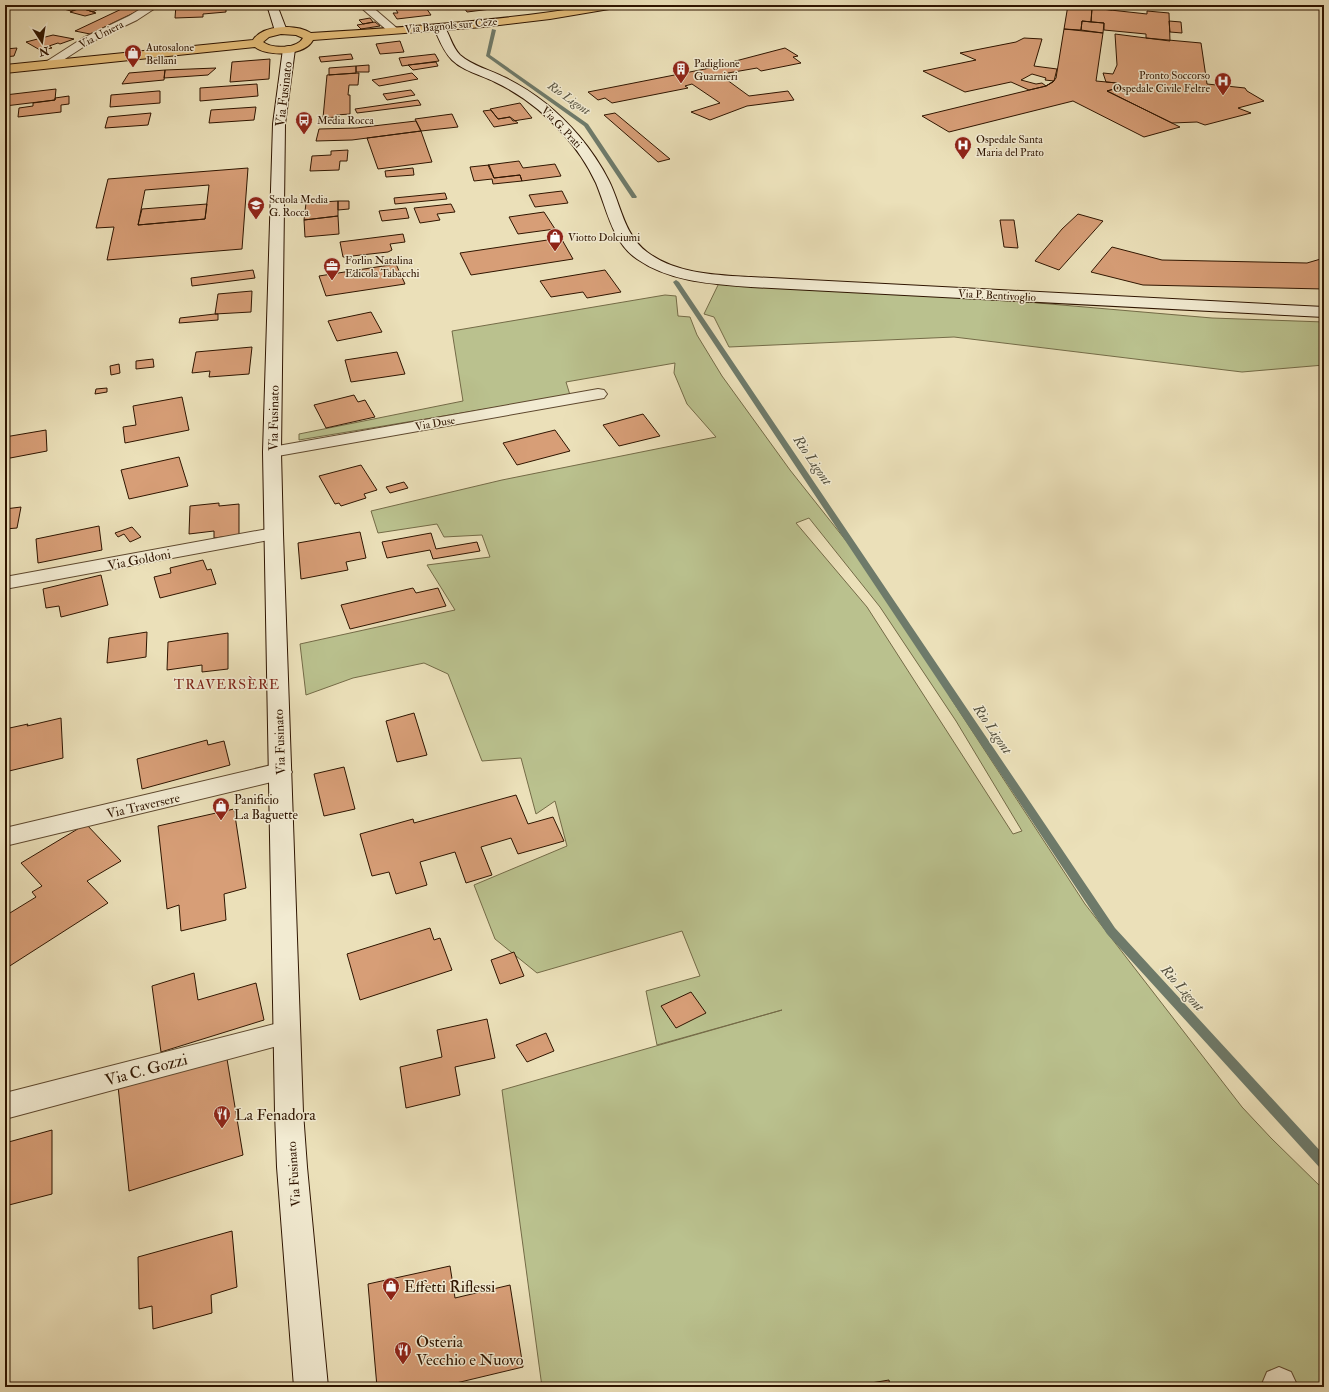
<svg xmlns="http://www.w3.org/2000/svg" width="1329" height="1392" viewBox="0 0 1329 1392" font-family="'IM FELL Double Pica',serif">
<rect width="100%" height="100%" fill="#ebe0b9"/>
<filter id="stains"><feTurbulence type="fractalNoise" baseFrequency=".005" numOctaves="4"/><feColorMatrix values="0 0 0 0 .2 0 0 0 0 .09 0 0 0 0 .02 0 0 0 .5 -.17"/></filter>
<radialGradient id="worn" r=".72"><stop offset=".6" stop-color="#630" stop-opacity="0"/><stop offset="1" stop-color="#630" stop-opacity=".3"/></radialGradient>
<!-- green -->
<path fill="#bac18e" stroke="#746b47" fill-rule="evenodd" d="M719,283l296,18 197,17 112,4v43l-82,7 -288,-35 -225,10 -15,-30 -10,-3z
M665,295l11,1 2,20 12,1 7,18 25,41 68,94 80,101 75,114 5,12 135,207 157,203 29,31 53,52v197h-782l-40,-297 280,-80 -125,35 -11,-54 54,-15 -18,-45 -145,42 -42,-34 -21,-54 93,-39 -12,-45 -19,13 -15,-56 -39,3 -34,-87 -24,-11 -71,15 -47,17 -6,-51 155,-34 -28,-45 63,-8 -8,-22 -38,2 -7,-13 -59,9 -7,-22 131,-31 214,-43 -29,-33 -13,-31 1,-10 -109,19 4,13 -271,45v-6l164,-33 -11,-70zM809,518l71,89 76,114 66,110 -9,3 -146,-227 -71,-84z"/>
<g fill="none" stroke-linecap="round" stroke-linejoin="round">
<!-- stream -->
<path fill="#6e7a6a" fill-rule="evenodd" d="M492,29l4,1 -6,25 98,69 49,73 -1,1h-4l-48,-72 -98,-70z
M676,280l3,2 436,646 209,227v15l-4,-2 -213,-234 -434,-652z"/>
</g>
<!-- building -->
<path fill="#d79e77" stroke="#2f1500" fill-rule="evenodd" d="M69,5l6,2 6,-2 17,4 -5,3 -12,-4 -10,3 -11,-3z
M130,5l18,1 -58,28 -15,-3z
M176,5h73v2l-23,1v4l-23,2v3l-28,1z
M424,5l7,10 -34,4 -4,-6h5l-3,-5z
M462,5h26l3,4 -24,3z
M1068,5l24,3 -1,14 -9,-1 -1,9 -17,-1z
M1084,5h28v5l-28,-3z
M81,8l15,5 -11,3 -15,-4z
M1092,8l55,6v-3l22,2 1,28 -24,-3v-4l-42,-4v-7l-13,-1z
M370,18l3,4 -10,2 -4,-4z
M1082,21l22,2 -1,10 -22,-3z
M1169,21l12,1 1,11 -12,-1z
M375,22l5,4 -19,3 -4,-4z
M1064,29l39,4 -7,48 21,2 4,4 -14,4 73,36 -36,10 -71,-36 -124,31 -27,-16 124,-30 7,-4 3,-4z
M1115,34l31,4 55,5 6,41 38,4 2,3 17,10 -26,7 13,5 -46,12 -8,-3 -25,1 -65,-32 14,-4 -4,-4 -11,-1 -3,-9 10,1 4,-9z
M53,35l21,4 -14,5 -2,-1 -9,3 3,2 -12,2 -14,-8z
M1024,38l18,1 -8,27 23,3 -3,12 -8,5 -17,4 -18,-8 -46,10 -42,-21 53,-11 -16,-7 56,-11z
M400,41l4,11 -24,2 -4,-10z
M17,48l-3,8 -9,1v-8z
M785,48l13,8 -5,1 8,6 -40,8 -4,-3 -29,5 3,2 -8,2 26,19 39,-5 6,9 -47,6 -37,14 -19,-8 29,-9 -28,-19 -7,2 3,2 -76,15 -7,-5 -7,2 -10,-8 117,-23z
M351,54l2,5 -32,3 -2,-5z
M435,54l4,7 -37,5 -3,-8z
M270,59l-1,20 -39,3 2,-20z
M436,62l2,4 -25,4 -5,-5z
M369,65v7h-13v-6z
M356,66v7l-27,2v-7z
M216,68l-8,7 -44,3 1,-8z
M165,70l-1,10 -42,4 7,-11z
M359,73l-1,12h-9l-1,10h2v19l-14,1v2l-13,1 4,-43z
M412,73l6,6 -39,7 -7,-6z
M1032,74l14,4 -1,2 9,1 -8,5 -4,-3 -6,1 -15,-4z
M257,84l1,12 -58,5v-13z
M56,89l-1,11 -50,6v-11z
M411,90l4,5 -28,5 -4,-6z
M158,91h2v12l-50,4 1,-12z
M69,96v8l-8,1v7l-43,5 1,-9 14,-2v-3l22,-3v-2z
M418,100l3,5 -64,8 -2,-4z
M520,103l12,15 -19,3 -3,-4 -12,2 -8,-10z
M256,107l-2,13 -45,3 2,-13z
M491,110l7,9 12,-2 8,6 -24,4 -11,-16z
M151,113l-3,12 -43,3 3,-11z
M615,113l55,46 -12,3 -54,-47z
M452,114l6,13 -37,4 -6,-12z
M416,121l5,10 -69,9 -36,1 3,-12 37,-1z
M421,131l11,31 -54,7 -11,-31z
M348,150l-1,11h-7l-1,9 -29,1 2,-15 19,-1v-4z
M519,161l4,7 32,-4 6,12 -39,5 -2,-6 -26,3 -6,-13z
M489,165l5,13 26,-3 2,6 -29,3 -1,-5 -18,2 -4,-14z
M248,168l-6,81 -135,11 7,-33 -18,1 12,-49zM209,185l-4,34 -67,6 7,-35z
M413,168l1,7 -28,2 -1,-6z
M562,191l6,12 -33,4 -6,-12z
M445,193l2,6 -52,5 -1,-6z
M338,201h11v8l-11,1z
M338,201v15l-34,4 2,-17z
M207,204l-2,15 -67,6 4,-16z
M451,204l4,8 -18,2 3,6 -20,3 -6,-15z
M406,208l3,10 -27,3 -3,-10z
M544,212l11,17 -37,5 -9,-17z
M1078,214l25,7 -44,49 -24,-9 27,-32z
M338,216l1,18 -34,3 -1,-17z
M1000,220h14l4,28 -14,-1z
M403,234l2,8 -15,2 2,6 -4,2 -45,5 -3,-15z
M561,238l12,21 -102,16 -11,-22z
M1112,247l50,13 145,3 17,-5v31l-181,-4 -52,-13z
M396,264l9,20 -79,12 -7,-20z
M253,270l2,8 -63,8 -1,-8z
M605,270l16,22 -34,6 -4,-6 -32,5 -11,-16z
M252,291l-1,21 -36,2 3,-20z
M371,312l11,20 -45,9 -9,-20z
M215,314h3v6l-39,3 1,-5z
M252,347l-3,27 -40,3 1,-6 -18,2 4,-21z
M397,352l8,22 -54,8 -6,-22z
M153,359l1,8 -18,2v-8z
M119,364l1,9 -9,2 -1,-9z
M107,388v4l-12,2 1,-5z
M354,395l4,7 7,-2 10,17 -49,11 -12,-23z
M182,397l7,33 -64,13 -2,-16 13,-2 -3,-19z
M643,414l17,22 -41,10 -16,-21z
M46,430l1,21 -42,8v-22z
M555,430l15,21 -53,14 -14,-22z
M179,457l9,29 -59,13 -8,-29z
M361,465l16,25 -13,4 2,4 -25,8 -2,-3 -4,1 -16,-28z
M404,482l4,6 -18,5 -4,-6z
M219,503v3l20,-2v31l-25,3v-7l-25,3 1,-28z
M21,507l-4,21 -12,1v-20z
M99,526l3,24 -64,13 -2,-24z
M132,527l9,10 -11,5 -6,-8 -6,3 -3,-4z
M360,532l6,26 -20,4 2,8 -47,9 -3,-36z
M431,533l5,16 41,-7 3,9 -47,8 -3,-9 -43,8 -5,-16z
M203,560l4,10 4,-1 5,15 -56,14 -6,-21 17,-4 -1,-5z
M101,575l7,30 -47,12 -2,-11 -13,2 -3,-19z
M413,588l3,5 22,-5 8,18 -96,23 -9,-24z
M147,632l-1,25 -39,6 2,-25z
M228,633v36l-26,3v-7l-35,5 1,-28z
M414,713l13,42 -30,7 -11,-41z
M61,718l2,40 -58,14v-43l23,-5 -1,2z
M207,740l1,5 16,-4 6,24 -88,24 -5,-30z
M344,767l11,42 -31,7 -10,-42z
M516,795l12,29 25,-7 11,24 -46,13 -7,-16 -30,9 11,28 -26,8 -11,-31 -35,10 7,23 -31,9 -7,-22 -17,4 -12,-42 53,-15 1,4z
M234,809l12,79 -22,6 2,26 -45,11 -2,-26 -12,4 -9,-83z
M86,824l35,37 -34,20 21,22 -103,66v-53l31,-19 -4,-5 10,-6 -21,-23z
M430,928l4,12 6,-2 12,32 -92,30 -13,-46z
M514,952l10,24 -24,8 -9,-24z
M194,973l4,27 58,-17 8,37 -103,32 -9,-66z
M691,992l15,21 -30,15 -15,-22z
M487,1019l8,39 -40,9 5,28 -54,13 -6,-41 42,-10 -5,-27z
M546,1033l8,18 -27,11 -11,-17z
M226,1053l17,102 -114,36 -11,-105z
M52,1130v64l-47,12v-63z
M232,1231l5,56 -26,8 1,18 -59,16 -1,-23 -13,3 -1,-52z
M450,1266l5,32 55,-13 13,82 -71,17v3h-75l-9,-103z
M889,1380l1,7h-30l-1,-2z"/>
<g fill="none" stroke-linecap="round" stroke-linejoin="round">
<!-- street casing -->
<g stroke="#5e482e" stroke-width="2">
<path id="street" d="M147,5h13l-23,15 -46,22 -40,26h-8l-2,-3 42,-27 46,-22z
M358,5h12l29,25 -6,3 -4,-1z
M598,389l6,1 3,4 -3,4 -332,59 -6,-1 -3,-4 3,-4 6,-1z
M273,528l7,2 3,4 -3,4 -275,51v-12z
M280,763l8,3 4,6 -4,6 -283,68v-18z
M286,1021l10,4 4,8 -4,8 -291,78v-26z
M1279,1367l12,5 7,15h-34l-2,-3 5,-12z"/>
</g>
<!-- secondary casing -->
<g stroke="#2f1500" stroke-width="2">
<path id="secondary" d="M267,5h10l10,26 -2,2h-8l-2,-2z
M440,25l4,1c6,9 8,21 16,29 12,11 31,15 46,23 28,14 52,33 73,58 11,13 22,29 30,45 12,24 15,54 38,71 29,22 69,23 104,25l573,30v10l-573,-30c-39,-3 -81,-5 -114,-28 -25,-17 -30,-50 -41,-76 -8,-17 -19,-34 -32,-48 -19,-22 -42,-40 -69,-53 -14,-7 -32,-11 -43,-22 -9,-9 -13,-21 -18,-32z
M289,46l4,1 2,2 -10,75 -4,328 2,82 20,578 4,55 21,220h-34l-17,-220 -2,-55 -12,-660 10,-328 10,-75 2,-2z"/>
</g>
<!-- primary casing -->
<g stroke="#2f1500" stroke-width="2">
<path id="primary" d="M597,5h25l-1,2 -71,12 -67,8 -170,13c-8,16 -46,17 -58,7l-250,26v-8l248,-25c10,-16 44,-16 58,-7 96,-6 191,-12 286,-28zM281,34l15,1 7,3c-6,11 -31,11 -40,4l6,-5z"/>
</g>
<!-- street -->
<use href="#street" fill="#f2ebd2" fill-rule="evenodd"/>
<!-- secondary -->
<use href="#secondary" fill="#f2ebd2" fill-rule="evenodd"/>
<!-- primary -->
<use href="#primary" fill="#e6c07c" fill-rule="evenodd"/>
</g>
<!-- icons -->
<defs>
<g id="shop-pin" transform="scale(0.9)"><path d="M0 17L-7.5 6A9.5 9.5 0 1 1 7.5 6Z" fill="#8f2418" stroke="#f2ebd2"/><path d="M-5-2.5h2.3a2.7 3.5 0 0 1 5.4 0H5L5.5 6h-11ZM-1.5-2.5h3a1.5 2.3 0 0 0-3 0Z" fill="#fff"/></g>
<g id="building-pin" transform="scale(0.9)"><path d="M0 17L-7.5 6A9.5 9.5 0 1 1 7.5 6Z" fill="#8f2418" stroke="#f2ebd2"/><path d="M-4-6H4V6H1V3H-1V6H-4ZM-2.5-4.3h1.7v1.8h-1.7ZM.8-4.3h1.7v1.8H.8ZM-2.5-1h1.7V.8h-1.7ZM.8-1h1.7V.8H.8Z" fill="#fff"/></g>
<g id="hospital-pin" transform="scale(0.9)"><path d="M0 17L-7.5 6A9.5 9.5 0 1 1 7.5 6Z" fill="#8f2418" stroke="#f2ebd2"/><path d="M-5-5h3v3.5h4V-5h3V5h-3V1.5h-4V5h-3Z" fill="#fff"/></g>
<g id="bus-pin" transform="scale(0.9)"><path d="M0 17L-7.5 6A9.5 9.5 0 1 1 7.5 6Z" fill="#8f2418" stroke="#f2ebd2"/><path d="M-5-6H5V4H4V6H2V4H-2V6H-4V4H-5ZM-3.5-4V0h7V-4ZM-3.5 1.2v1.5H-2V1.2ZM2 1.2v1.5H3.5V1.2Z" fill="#fff"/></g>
<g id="school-pin" transform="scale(0.9)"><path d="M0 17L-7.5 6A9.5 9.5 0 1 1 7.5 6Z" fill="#8f2418" stroke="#f2ebd2"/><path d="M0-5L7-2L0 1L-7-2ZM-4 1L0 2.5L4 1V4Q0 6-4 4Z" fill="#fff"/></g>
<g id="office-pin" transform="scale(0.9)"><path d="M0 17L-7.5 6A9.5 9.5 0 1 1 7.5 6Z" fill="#8f2418" stroke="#f2ebd2"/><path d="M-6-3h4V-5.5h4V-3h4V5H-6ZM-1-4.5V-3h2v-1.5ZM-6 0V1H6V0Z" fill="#fff"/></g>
<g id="restaurant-pin" transform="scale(0.9)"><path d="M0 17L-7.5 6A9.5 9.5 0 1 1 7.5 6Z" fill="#8f2418" stroke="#f2ebd2"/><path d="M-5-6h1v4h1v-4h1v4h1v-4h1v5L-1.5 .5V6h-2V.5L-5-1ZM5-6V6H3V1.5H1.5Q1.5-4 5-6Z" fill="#fff"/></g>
</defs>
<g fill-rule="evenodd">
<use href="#shop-pin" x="133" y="53"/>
<use href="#building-pin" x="681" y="69"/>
<use href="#hospital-pin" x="1223" y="81"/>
<use href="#bus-pin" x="304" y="120"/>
<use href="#hospital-pin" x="963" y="145"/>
<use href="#school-pin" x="256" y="205"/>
<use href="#shop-pin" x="555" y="237"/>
<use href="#office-pin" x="332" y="266"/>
<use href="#shop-pin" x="221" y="806"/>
<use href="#restaurant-pin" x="222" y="1114"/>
<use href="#shop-pin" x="391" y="1286"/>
<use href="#restaurant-pin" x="403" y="1350"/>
</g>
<g text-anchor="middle" stroke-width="3" stroke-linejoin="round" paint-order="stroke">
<!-- far-street labels -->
<g font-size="11" fill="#2f1500" stroke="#f2ebd2">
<text transform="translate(451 25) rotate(-5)" y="4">Via Bagnols sur Ceze</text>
<text transform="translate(101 34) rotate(-27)" y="4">Via Uniera</text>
<text transform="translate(562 127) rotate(46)" y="4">Via G. Prati</text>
<text transform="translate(997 295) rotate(3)" y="4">Via P. Bentivoglio</text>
<text transform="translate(435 423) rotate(-10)" y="4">Via Duse</text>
</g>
<!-- far-poi labels -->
<g font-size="11" fill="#2f1500" stroke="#f2ebd2" text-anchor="start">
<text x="146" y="51">Autosalone<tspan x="146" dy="13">Bellani</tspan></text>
<text x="694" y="67">Padiglione<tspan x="694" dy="13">Guarnieri</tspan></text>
<text x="1210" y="79" text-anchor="end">Pronto Soccorso<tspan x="1210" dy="13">Ospedale Civile Feltre</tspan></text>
<text x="317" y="124">Media Rocca</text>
<text x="976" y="143">Ospedale Santa<tspan x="976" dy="13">Maria del Prato</tspan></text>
<text x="269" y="203">Scuola Media<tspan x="269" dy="13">G. Rocca</tspan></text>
<text x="568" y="241">Viotto Dolciumi</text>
<text x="345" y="264">Forlin Natalina<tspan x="345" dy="13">Edicola Tabacchi</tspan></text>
</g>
<!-- far-water labels -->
<g font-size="12" font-style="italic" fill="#54503e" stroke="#f2ebd2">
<text transform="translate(569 98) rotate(35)" y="4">Rio Ligont</text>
</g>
<!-- street labels -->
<g font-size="13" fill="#2f1500" stroke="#f2ebd2">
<text transform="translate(283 94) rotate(-83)" y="5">Via Fusinato</text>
<text transform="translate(273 418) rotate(-89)" y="5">Via Fusinato</text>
<text transform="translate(139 559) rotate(-11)" y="5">Via Goldoni</text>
<text transform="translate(279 742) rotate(-92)" y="5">Via Fusinato</text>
<text transform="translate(143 805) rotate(-13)" y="5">Via Traversere</text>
<text transform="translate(293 1174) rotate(-94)" y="5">Via Fusinato</text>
</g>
<!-- poi labels -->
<g font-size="13" fill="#2f1500" stroke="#f2ebd2" text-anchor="start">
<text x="234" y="804">Panificio<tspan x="234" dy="15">La Baguette</tspan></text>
</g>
<!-- water labels -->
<g font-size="14" font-style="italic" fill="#54503e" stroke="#f2ebd2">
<text transform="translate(813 460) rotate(56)" y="5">Rio Ligont</text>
<text transform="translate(993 729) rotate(56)" y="5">Rio Ligont</text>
<text transform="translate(1183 988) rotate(48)" y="5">Rio Ligont</text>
</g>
<!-- neighbourhood labels -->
<g font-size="14" letter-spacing="1" fill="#7a1f14" stroke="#f2ebd2">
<text x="227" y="689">TRAVERSÈRE</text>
</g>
<!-- near-street labels -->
<g font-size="16" fill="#2f1500" stroke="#f2ebd2">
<text transform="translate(146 1069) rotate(-15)" y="6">Via C. Gozzi</text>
</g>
<!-- near-poi labels -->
<g font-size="16" fill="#2f1500" stroke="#f2ebd2" text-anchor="start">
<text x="235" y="1120">La Fenadora</text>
<text x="404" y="1292">Effetti Riflessi</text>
<text x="416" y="1347">Osteria<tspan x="416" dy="18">Vecchio e Nuovo</tspan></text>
</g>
</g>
<!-- margin -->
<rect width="1329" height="1392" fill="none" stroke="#ebe0b9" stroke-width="20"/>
<rect x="6" y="6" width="1317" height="1380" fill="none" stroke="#2f1500" stroke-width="2"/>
<rect x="10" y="10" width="1309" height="1372" fill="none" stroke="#2f1500"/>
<!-- north arrow -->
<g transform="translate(42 42) rotate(168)" stroke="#f2ebd2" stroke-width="3" paint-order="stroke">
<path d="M0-3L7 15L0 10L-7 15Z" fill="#2f1500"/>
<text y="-6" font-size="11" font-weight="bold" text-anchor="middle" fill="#2f1500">N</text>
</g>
<rect width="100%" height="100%" filter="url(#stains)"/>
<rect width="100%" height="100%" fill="url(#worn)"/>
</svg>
